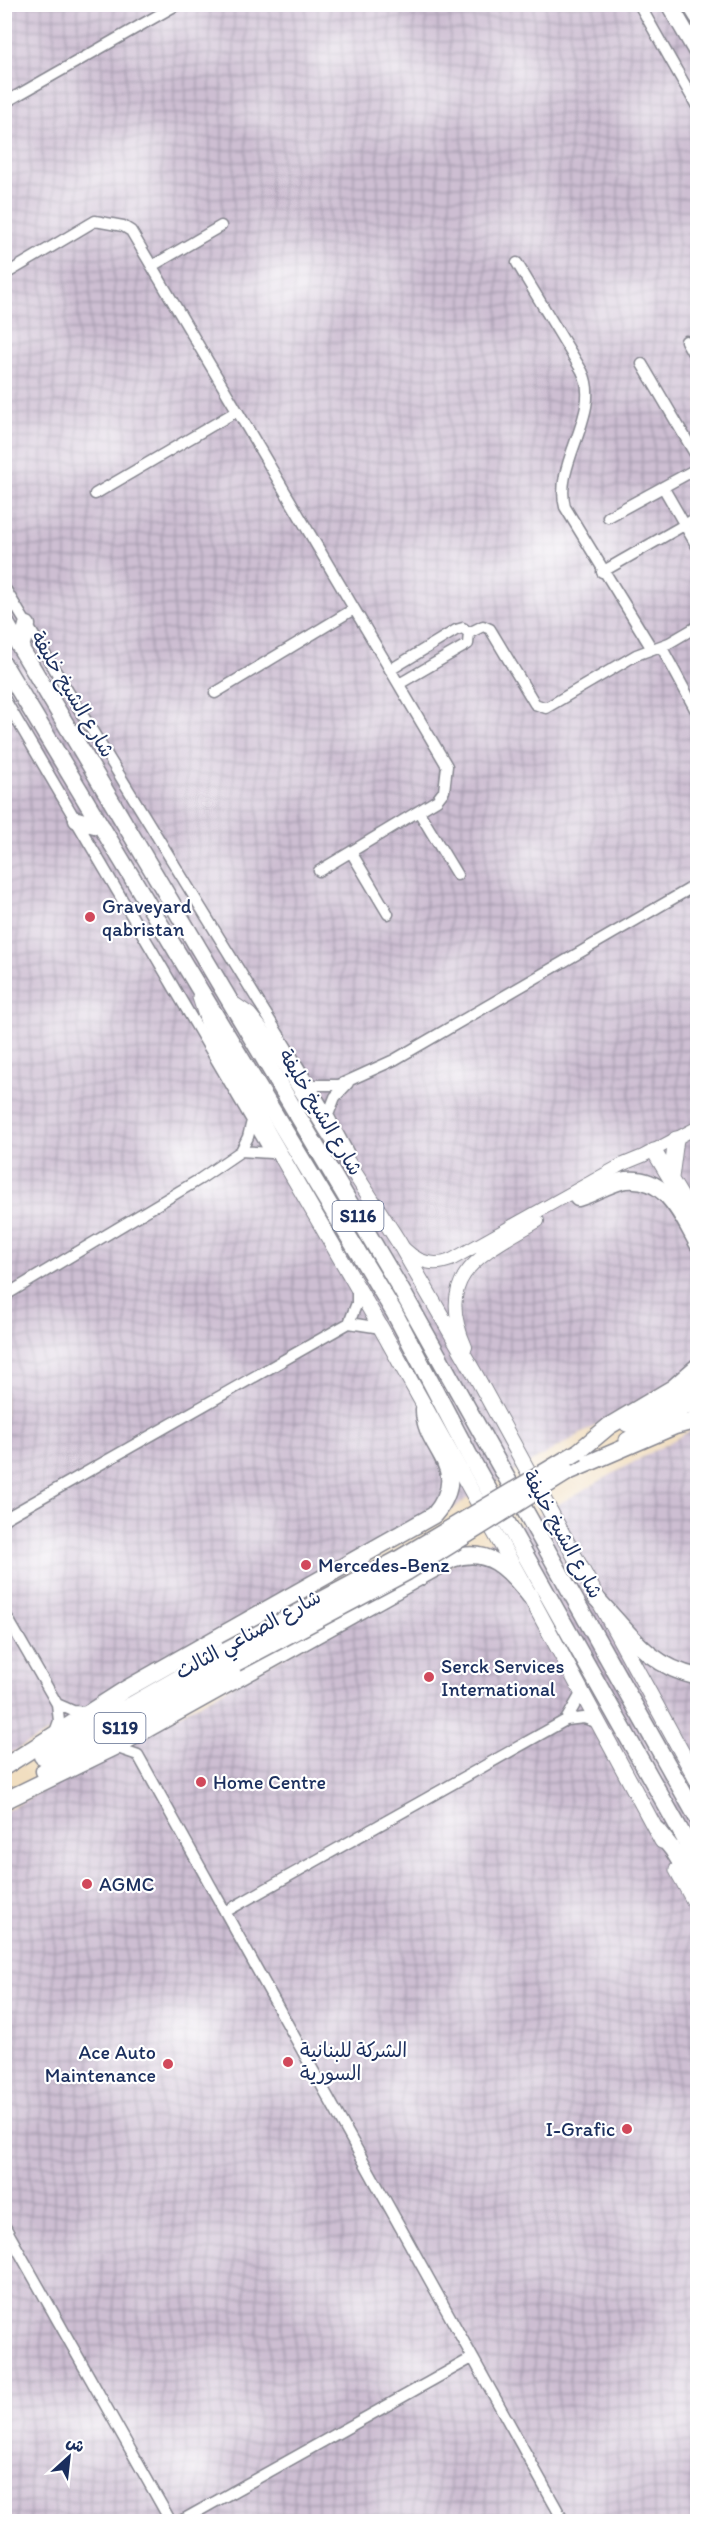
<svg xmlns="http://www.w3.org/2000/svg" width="702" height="2526" viewBox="0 0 702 2526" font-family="Itim,'Playpen Sans Arabic',sans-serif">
<defs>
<pattern id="industrial-grid" width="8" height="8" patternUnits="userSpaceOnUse" patternTransform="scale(1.5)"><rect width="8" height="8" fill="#cdbed2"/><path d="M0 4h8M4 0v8" fill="none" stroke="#a69bae"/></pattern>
</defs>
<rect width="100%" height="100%" fill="#fff"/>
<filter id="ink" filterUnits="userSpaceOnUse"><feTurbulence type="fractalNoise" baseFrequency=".0167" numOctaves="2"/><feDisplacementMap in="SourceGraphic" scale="12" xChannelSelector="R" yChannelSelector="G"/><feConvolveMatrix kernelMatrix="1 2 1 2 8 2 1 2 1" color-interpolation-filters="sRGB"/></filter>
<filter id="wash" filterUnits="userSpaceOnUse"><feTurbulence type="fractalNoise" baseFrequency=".008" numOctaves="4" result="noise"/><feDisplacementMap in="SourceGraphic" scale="24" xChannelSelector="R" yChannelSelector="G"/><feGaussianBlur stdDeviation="1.35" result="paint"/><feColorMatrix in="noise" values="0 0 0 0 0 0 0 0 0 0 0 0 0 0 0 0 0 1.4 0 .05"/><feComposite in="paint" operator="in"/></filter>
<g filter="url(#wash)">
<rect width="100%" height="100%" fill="#f1dec0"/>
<!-- industrial -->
<path fill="url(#industrial-grid)" d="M5,5h674l19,32 -1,1331 -229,130 -48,33 -415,225z
M697,1427v1094h-692l-1,-709z"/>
</g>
<g filter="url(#ink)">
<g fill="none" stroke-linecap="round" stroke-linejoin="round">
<!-- minor casing -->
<g stroke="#86868f" stroke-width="13">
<path id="minor" d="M639,4l59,104
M4,103l174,-99
M517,263l65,108c21,41 -29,92 -17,136l87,142
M152,266l69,-40
M4,275l91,-54 28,5 8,5 316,535 -3,25 -7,9 -118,71
M686,341l12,21
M642,364l56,95
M663,487l35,61
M95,494l142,-83
M608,517l90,-49
M602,572l96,-55
M4,587l324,528 20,37
M469,633l14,-7 7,3 45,75 11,4 90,-53 33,-12 29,-17
M661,646l34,63
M390,670l66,-40 7,-2 6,5 -1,11 -69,40
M215,693l139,-84
M4,698l264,450
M419,812l38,63
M351,852l37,62
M311,1085h28l55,-25 304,-176
M328,1115l7,-18 13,-14
M241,1151l30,2
M4,1296l196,-117 41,-28 7,-14 4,-16
M349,1323l8,-20v-14
M4,1519l345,-196 32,5
M4,1612l53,92 2,17 -5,14
M57,1704l16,7 15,1
M566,1720l18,-2 15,5
M115,1747l23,8 426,767
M225,1912l341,-192 16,-28
M4,2225l167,297
M179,2522l293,-164"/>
</g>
<!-- tertiary casing -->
<g stroke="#86868f" stroke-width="14">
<path id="tertiary" d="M405,1249c13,13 28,18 46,11l170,-95 22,-9 55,-29
M466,1347c-33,-74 17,-93 72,-126"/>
</g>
<!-- secondary casing -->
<g stroke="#86868f" stroke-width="17">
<path id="secondary" d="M200,997l8,25 61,113 112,193 149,268 132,245
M233,1004l16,11 21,26 128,200 78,135 222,406
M654,1151l44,74
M671,1178l5,-39
M627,1424l71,-40
M627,1440l71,-40
M677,1870l21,38"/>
</g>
<!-- primary casing -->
<g stroke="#86868f" stroke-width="19">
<path id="primary" d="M669,4l29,50
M690,4l8,13
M578,1198c15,-4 28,-13 43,-17 43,-9 60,33 77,63
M578,1452l31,-26 64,-38 25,-22
M568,1472l107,-46 23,-6
M596,1598c34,35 50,67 102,79
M42,1756l184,-105
M4,1767l122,-78 308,-174c40,-48 -11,-66 -10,-106
M44,1771l192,-108
M4,1801l111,-54 337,-188c36,-13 57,10 78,37"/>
</g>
<!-- trunk casing -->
<g stroke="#86868f" stroke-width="19">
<path id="trunk" d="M4,620l399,673 295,526
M21,647l6,-22
M4,665l390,647 75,143 229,407
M77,820l25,7
M657,1830l16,20 25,41"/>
</g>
<!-- minor -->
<use href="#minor" stroke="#fff" stroke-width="10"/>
<!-- tertiary -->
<use href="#tertiary" stroke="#fff" stroke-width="12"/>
<!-- secondary -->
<use href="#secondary" stroke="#fff" stroke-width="15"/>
<!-- primary -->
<use href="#primary" stroke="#fff" stroke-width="16"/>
<!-- trunk -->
<use href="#trunk" stroke="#fff" stroke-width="16"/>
<!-- primary-bridge casing -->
<g stroke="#86868f" stroke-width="19" stroke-linecap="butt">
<path id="primary-bridge" d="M226,1651l171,-91 181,-108
M236,1663l171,-91 161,-100"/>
</g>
<!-- primary-bridge -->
<use href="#primary-bridge" stroke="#fff" stroke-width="16"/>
</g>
</g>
<!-- markers -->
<g fill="#d1495b" stroke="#fff" stroke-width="2">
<circle cx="90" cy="917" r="6"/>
<circle cx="306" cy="1565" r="6"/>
<circle cx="429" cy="1677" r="6"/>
<circle cx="201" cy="1782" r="6"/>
<circle cx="87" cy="1884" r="6"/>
<circle cx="288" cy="2062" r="6"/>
<circle cx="168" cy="2064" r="6"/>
<circle cx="627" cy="2129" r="6"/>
</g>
<g text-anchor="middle" stroke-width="4.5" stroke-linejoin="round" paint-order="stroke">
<!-- shield labels -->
<g fill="#fff" stroke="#5f6d8e" stroke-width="1.5">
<rect x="332.5" y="1201" width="51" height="30" rx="4.5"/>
<rect x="94.5" y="1713" width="51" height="30" rx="4.5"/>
</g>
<g font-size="18" font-weight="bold" fill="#1b2f5e">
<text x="358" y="1222">S116</text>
<text x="120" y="1734">S119</text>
</g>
<!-- street labels -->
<g font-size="20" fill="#1b2f5e" stroke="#fff">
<text transform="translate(73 694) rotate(59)" y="7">شارع الشيخ خليفة</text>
<text transform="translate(321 1112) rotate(59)" y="7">شارع الشيخ خليفة</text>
<text transform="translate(563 1534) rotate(61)" y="7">شارع الشيخ خليفة</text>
<text transform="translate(248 1634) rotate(-29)" y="7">شارع الصناعي الثالث</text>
</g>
<!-- poi labels -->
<g font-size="20" fill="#1b2f5e" stroke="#fff" text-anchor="start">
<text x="102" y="913">Graveyard<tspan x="102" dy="23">qabristan</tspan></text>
<text x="318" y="1572">Mercedes-Benz</text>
<text x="441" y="1673">Serck Services<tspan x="441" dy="23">International</tspan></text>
<text x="213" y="1789">Home Centre</text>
<text x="99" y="1891">AGMC</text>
<text x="300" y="2057">الشركة للبنانية<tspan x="300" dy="23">السورية</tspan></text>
<text x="156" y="2059" text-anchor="end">Ace Auto<tspan x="156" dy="23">Maintenance</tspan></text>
<text x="615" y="2136" text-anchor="end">I-Grafic</text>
</g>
</g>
<!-- margin -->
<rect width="702" height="2526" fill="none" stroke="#fff" stroke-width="24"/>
<!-- north arrow -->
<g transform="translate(69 2457) rotate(27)" stroke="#ffffff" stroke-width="4.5" paint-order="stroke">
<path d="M0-4.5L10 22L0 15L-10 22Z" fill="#1b2f5e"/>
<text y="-9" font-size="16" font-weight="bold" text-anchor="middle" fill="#1b2f5e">ش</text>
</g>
</svg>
